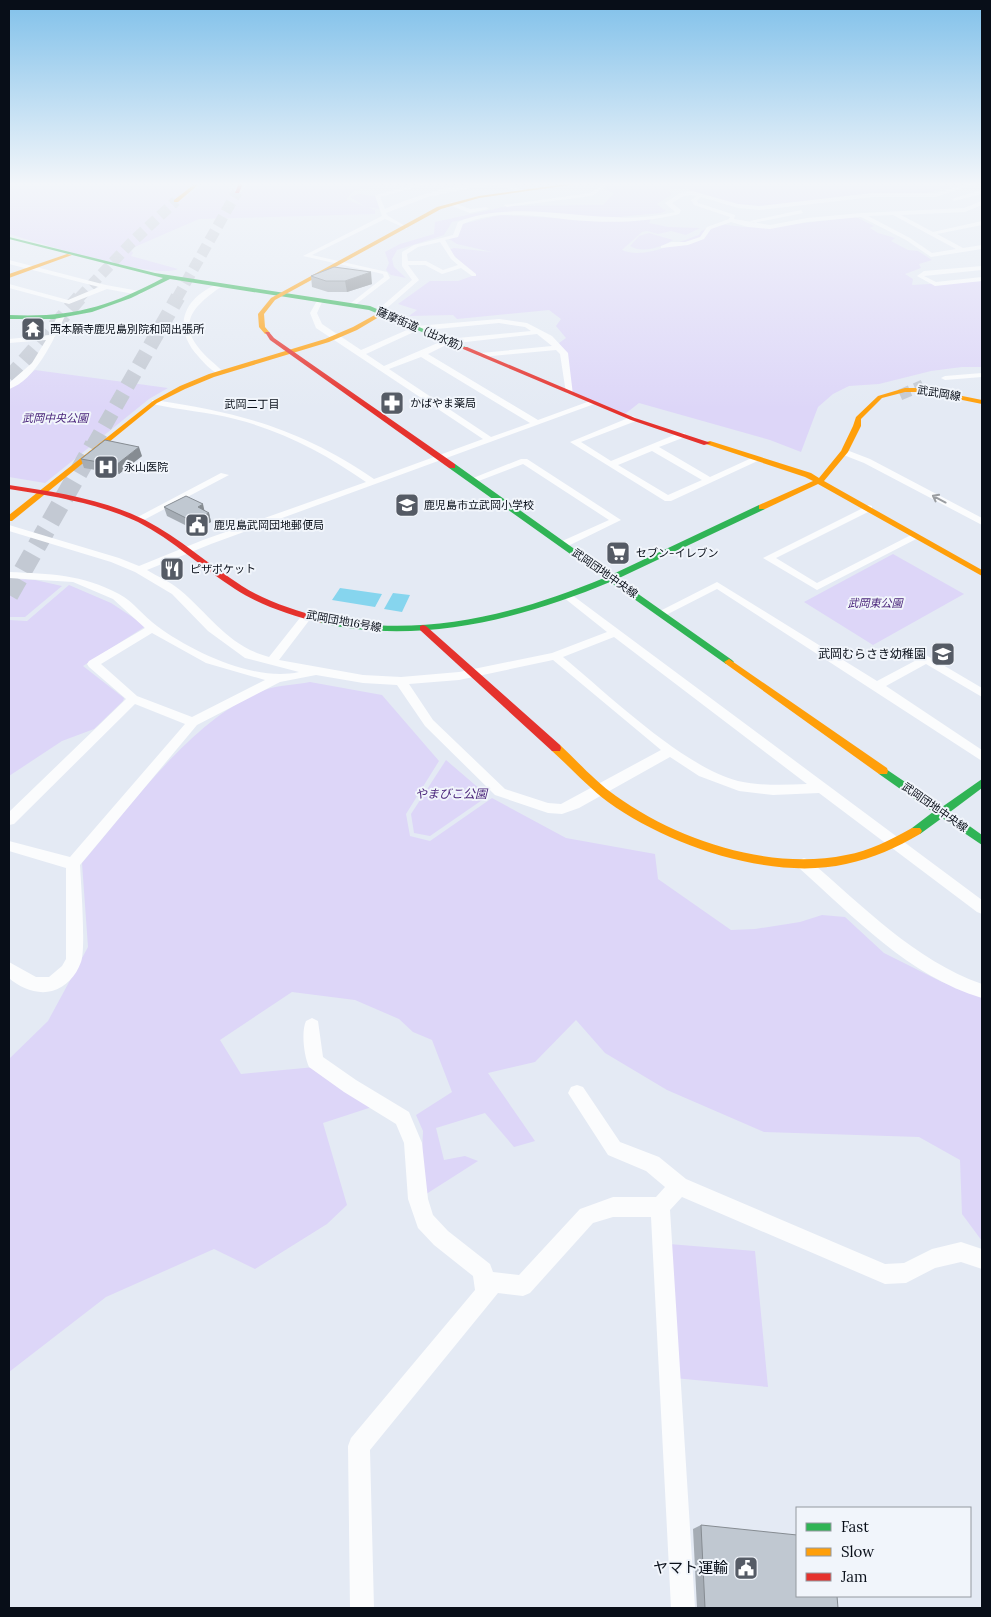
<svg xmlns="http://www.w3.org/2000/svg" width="991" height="1617" viewBox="0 0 991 1617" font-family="Lora,'Noto Sans JP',serif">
<rect width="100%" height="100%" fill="#e4eaf4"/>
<!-- green -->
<path fill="#ddd6f8" d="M9,183h183l-12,18 24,-18h25l1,9h12l5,-9h139l-32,8 -8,8 20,8 -16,-10 9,-3 16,2 5,13 -13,-2 8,3v4l-176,5 -69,30 3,4 -2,3 47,13c-25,11 -138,-26 -169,-35z
M606,183h332l12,4 -24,6h-54l-124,15 -56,-16 -5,-5 -18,3 2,5 -14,9 9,7 -5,2 -53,5 -95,-6 -25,2 -36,8 -8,13 -47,15 -5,9 2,8 12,11 -15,-3 -5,-5 3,-7 -4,-11 15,-8 34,-10 1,-12 73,-16 95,-1 11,-12 -7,-3z
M500,215l56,3 96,-1 -3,6 19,4 32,1 -14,7 -15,-4 -13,3 -11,-3 -5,1 -20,18c22,10 55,-8 77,-15l2,-4 18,-7 25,3h26l86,-10 18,9 -4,2 8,5 17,5 -4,3 17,9 10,1 14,9 -13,4 2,4 -16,6 8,5 -1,6 70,-4v86h-20l-31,4 -52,13 -30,2 -16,8 -15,13 -17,45 -31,-12 -131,-37 -14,11 -53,-21 -7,-40 -6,-10 7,-5 -10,-12 5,-7 -12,-9 -92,9 -4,-4 -44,1 8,-6 -19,-6 32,-23h28l17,-6 -27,-25 6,-2 38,4 -35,-8 -8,-5 5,-3 4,-11z
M649,233l24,7c-11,7 -31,14 -43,6l9,-10z
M35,370l133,18 -19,11 -104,84 -36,-6v-87z
M893,554l71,40 -91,51 -69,-43z
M13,579l22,1 27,6 -37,31h-16v-31z
M69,585l42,18 35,23 -63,40 41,32 -1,3 -29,28 -32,12 -53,35v-156l18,1z
M310,682l72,13 57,66 -33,53 4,22 20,5 62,-43 74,40 89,16 3,25 73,51 24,-1 45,-7 22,-7 23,2 39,36 58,29 40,16v243l-20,-27 -2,-54 -41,-23 -155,-5 -97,-42 -62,-37 -29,-33 -41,42 -47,11 47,68 -21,6 -29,-34 -49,15 8,32 21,-4 13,5 -58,37 3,-67 -7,-16 36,-23 -20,-52 -19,-8 -14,-13 -44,-19 -63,-8 -72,48 21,34 74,-7 60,39 -52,17 24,82 -20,19 -72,45 -41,-20 -108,48 -97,75v-313l39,-38 40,-74 -6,-84c49,-57 111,-146 183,-173 13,-5 31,-5 45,-8z
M446,760l42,36 -58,40 -16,-3 -3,-19z
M669,1244l86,7 13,136 -94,-9z"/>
<!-- water -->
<path fill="#86d5ee" d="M340,588l42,6 -7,13 -43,-7z
M393,593l17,2 -8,17 -18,-3z"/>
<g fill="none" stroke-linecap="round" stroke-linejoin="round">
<!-- secondary-tunnel -->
<path stroke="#c3c9d3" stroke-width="11" stroke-dasharray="11 5.5" stroke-linecap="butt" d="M900,395l23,-10"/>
<!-- highway-tunnel-far2 -->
<path stroke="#c3c9d3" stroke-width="11" stroke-dasharray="11 5.5" stroke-linecap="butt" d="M79,298l52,-55 45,-42
M177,298l60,-106"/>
<!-- highway-tunnel-far1 -->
<path stroke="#c3c9d3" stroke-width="15" stroke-dasharray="15 8" stroke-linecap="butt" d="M9,378l71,-81
M93,446l85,-149"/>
<!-- highway-tunnel -->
<path stroke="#c3c9d3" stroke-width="19" stroke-dasharray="19 9" stroke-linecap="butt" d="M9,595l85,-150"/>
<!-- street -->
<path fill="#fbfcfd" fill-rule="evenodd" d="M423,183h8l-51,14 5,12c36,-16 104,-38 140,-18l-3,2 -27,-8 -25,3 -42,9 -42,16 2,3 19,11v2l-22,-10 -73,36 75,17 3,6 -35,27h-4v-2l33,-26 -1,-3 -80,-18 79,-40 -7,-21z
M601,183l7,2 -16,11 -85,11 -3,-2 86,-12 12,-8z
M970,183h8l-42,14h-63l-114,13 -21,-2 -37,-11 -4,4 1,2 37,12 -1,4 36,6 37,-7 55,-5 102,-5 18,-7v4l-17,7 -64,3 32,17 49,-11v4l-45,9 26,14 19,-3v4l-51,8 -25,-17 -45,-23 -54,5 -37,7 -22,-2 -17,-5 -20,7 -7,10 -16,6 -27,3v-2l10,-4h14l15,-5 7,-10 22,-8 1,-2 -36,-12 -3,-5 6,-4c-11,-3 -17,2 -25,7l9,7 -2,4c-34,9 -72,9 -107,6 -37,-4 -74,-11 -109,4l-5,13 -13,3 10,17 21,17v2h-4l-11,-8 -19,6 -17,-9h-17l11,15 -32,28 -3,6 -6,-1 4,-7 30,-26 -10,-14v-14l12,-7 39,-10 5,-13c65,-27 145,8 217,-10l-10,-9 15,-10 12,-2 46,13 21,2 114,-13h63zM893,215l63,34 -24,4 -22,-15 -42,-22zM440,242l11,17 7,6 -15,5 -17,-9h-18l-1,-7 11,-7z
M982,190v4l-28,7 -3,-2z
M451,202l19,7 16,-2 3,2 -19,4 -21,-8z
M801,210l2,3 -50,10 -3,-2z
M9,260l97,25 33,6 3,2 -3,2 -32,-6 -38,15 -60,-16v-4l59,16 31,-13 -90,-23z
M982,266v4l-58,6 12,6 46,-5v4l-47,5 -18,-10 7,-5z
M220,283l2,3c-22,16 -46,33 -24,61 7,10 17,16 25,25l-4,2c-8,-3 -15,-11 -21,-18 -27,-30 -14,-59 22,-73z
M318,299l5,1 -6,13 5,11 39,26 55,-24 83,-7 28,4 25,13 16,17 5,42 -7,-2 -6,-39 -4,-4 -75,7 -4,-2 4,-2 71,-7 -15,-12 -89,10 -20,10 110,66 52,-19 7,2 -386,141 -64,26c11,7 24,12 33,20 31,26 48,56 89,67l34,-43h8v4l-32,42 84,15 38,2 58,-5 93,-19 55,-21 -44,-35 1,-2h8l410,305v14l-5,-2 -158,-119 -46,2 -34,-4 -40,-15 -29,-19 -91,51 -17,6 -14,-1 -53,-18 -70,-69 -28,-41 -34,-2 -47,-8 -36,7 -83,43 -117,140c1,19 6,84 1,97 -5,14 -15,25 -29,29 -15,4 -32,-3 -43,-13v-16l27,15h13l13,-11 4,-7v-91l-57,-17v-10l61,16 115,-133 -50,-20 -121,120 -5,1v-13l117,-113 -37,-32 -2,-3 2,-3 56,-33 -32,-29 -40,-17 -64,-4v-6c41,2 73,2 110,22 15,8 25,23 38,32 35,26 98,56 142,46l-54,-14 -37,-27 -36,-37 -37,-22 -24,-10 -102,-31v-6l110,33 20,8 64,-26 163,-58c-40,-28 -83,-51 -131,-63 -27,-7 -55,-9 -83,-15v-4h3c86,13 146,29 219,79l109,-40 -167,-111 -6,-15zM499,323l26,4 6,4 -84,8 -63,27 -18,-12 50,-23zM421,357l109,66 -39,14 -102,-68zM152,633l54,30 59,17 -73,37 -55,-21 -36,-32zM614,637l193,147c-23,1 -46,2 -69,-3 -56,-15 -129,-86 -175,-124zM553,660l108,90 -100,54 -13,-1 -43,-14 -72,-69 -24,-36 50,-4z
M58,314l7,2c-11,23 -30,65 -56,73v-6l23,-20 14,-23 -37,3v-4l40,-4z
M982,373v4l-37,3 -4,-2 4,-2z
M633,416l4,3 -1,2 -55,21 30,19 68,-28h6v4l-26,10 51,30 46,-21 8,2 -93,43h-6l-95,-59zM652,451l50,29 -34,15 -50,-30z
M844,449l26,10 112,59v7l-118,-62 -23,-9v-4z
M521,459h6l94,61 -53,26h-8v-4l49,-22 -86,-56 -47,18 -8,-2z
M221,473l8,2 -89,47 -8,-2z
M869,505l3,1v4l-96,48 41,25 96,-49 9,2 -105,54 -54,-32z
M717,582l160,99 49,-26 56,33v9l-56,-33 -40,22 96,64v11l-265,-172 -51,26 -4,1 -6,-3z
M804,858l5,2c54,46 105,100 173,124v14c-73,-22 -127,-80 -183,-130l-2,-4 2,-4z
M312,1018l6,3 5,36 33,23 53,32 13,31 6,56 5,16 15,16 42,33 3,8 26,3 61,-66 33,-12h43l9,-10 -19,-16 -38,-16 -40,-62 3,-6 6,-2 6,2 37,55 39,15 27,22 199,85 19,-1 28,-14 29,-7 21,7v20l-21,-7 -26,6 -29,15 -21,1 -203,-87 -12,13 25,398h-24l-20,-391h-38l-20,6 -63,70 -7,3 -25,-3 -128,157 4,158h-24l-2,-162 3,-8 124,-148 -2,-14 -39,-31 -16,-17 -10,-29 -4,-56 -8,-19 -52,-32 -35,-25c-5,-11 -8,-35 -3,-46z"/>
<!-- fast -->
<path fill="#30b455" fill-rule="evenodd" d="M9,237l146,36 215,33 98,42 -5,1 -94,-39 -199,-31 -39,19 -39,14 -38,7h-45v-4c62,3 100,-8 154,-37l-154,-39z
M449,464h6l156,111 148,-70h6v4l-148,70 115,81 2,2 -2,2h-6l-116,-82c-91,38 -195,64 -293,40v-4l3,-1c96,23 195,-2 284,-39l-155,-110z
M883,767l59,40 40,-28v9l-32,24 32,23v10l-40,-27 -22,16h-8l-2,-3 2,-3 21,-16 -54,-38 -1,-3 1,-3z"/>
<!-- slow -->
<path fill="#ff9f0a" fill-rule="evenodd" d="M196,183h4l-22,19h-4v-2z
M574,183h10l-105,15 -38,11 -166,91 -11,14 1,13 5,6 -5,1 -6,-7 -1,-13 13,-16 166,-91 42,-11z
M67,254l5,1 -63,23v-4z
M382,311l2,3 -27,16 -28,12 -115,35 -29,12 -28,14 -145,118h-3v-6l144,-114 27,-15 29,-12 116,-35 28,-12z
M905,388h18l59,12v4l-59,-12h-18l-23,6 -21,21v7l-13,26 -24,29 158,89v6l-164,-92 -53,25h-6v-4l54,-24 -8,-4 -102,-34 7,-2 101,32 8,5 22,-27 12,-25 3,-9 22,-21z
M729,659l158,109 1,3 -1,3h-8l-153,-110 -2,-2z
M556,744l4,1c18,17 36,37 56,51 61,44 154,75 230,59 24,-4 44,-15 66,-27h8l2,3 -2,3c-24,14 -46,24 -74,30 -74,17 -177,-18 -238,-62 -20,-15 -37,-34 -56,-51l-1,-3z"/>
<!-- jam -->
<path fill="#e5322d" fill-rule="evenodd" d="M239,183h4l-4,10h-4z
M265,332h4l5,6 181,126v4h-6l-179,-128z
M463,347h4l168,71 76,25 -7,2 -73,-25 -168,-71z
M9,485c46,7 94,14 136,35 35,18 64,45 97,66 25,16 53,24 81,32l2,2 -5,3c-29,-8 -59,-17 -85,-34 -33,-21 -62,-49 -97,-67 -41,-19 -85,-26 -129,-33z
M423,625l3,1 134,119 1,3 -1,3h-8l-132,-121v-4z"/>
</g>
<!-- wall -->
<path fill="#a5acb4" d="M311,276l61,8 -25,8h-19l-16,-5z
M142,456l-23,18 -35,-6 -3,-9z
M164,507l41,4 4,2 2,9 -16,8 -28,-14z
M701,1525l137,83h-141l-4,-79z"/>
<!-- shaded-wall -->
<path fill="#868c92" d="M371,272l1,12 -25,8 -2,-11z
M139,447l3,9 -23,18 -3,-9z
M203,504l2,9 -7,-6z
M209,513l2,9 -16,8 -3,-9z"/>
<!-- building -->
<path fill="#c0c8d1" stroke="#868c92" d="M334,267l37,5 -26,9h-19l-15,-5z
M105,440l34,7 -23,18 -35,-6z
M186,496l17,8 -5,3 11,6 -17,8 -28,-14z
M701,1525l96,10v61h40l1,12h-133z"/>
<!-- one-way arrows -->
<defs><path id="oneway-shaft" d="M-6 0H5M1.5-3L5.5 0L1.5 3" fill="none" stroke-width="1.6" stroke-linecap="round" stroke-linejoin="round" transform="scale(1.25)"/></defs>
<use stroke="#9a9da1" href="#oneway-shaft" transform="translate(939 499) rotate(-152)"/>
<!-- sky -->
<linearGradient id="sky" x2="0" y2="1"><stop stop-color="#81c1ea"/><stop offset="0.45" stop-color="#f3f6fa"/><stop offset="1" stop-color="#f3f6fa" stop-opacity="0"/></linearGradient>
<rect width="991" height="409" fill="url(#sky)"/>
<!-- icons -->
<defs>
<g id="temple-square" transform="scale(1.25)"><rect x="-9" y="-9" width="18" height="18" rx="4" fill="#555b65" stroke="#f1f5fb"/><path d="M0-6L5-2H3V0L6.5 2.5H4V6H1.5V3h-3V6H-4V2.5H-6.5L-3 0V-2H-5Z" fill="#fff"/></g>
<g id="pharmacy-square" transform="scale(1.25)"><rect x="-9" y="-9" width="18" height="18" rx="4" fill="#555b65" stroke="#f1f5fb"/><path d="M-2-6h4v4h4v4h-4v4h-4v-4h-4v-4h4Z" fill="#fff"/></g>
<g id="hospital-square" transform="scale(1.25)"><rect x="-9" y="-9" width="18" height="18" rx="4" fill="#555b65" stroke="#f1f5fb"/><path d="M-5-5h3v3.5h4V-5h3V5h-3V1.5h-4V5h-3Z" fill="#fff"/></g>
<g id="school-square" transform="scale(1.25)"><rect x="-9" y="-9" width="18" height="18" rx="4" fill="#555b65" stroke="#f1f5fb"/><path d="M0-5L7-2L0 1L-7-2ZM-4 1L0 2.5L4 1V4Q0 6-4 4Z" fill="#fff"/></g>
<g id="civic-square" transform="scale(1.25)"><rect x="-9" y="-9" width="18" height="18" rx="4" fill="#555b65" stroke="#f1f5fb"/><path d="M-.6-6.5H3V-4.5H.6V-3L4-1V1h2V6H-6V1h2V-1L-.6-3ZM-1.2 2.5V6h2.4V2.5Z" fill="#fff"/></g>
<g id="supermarket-square" transform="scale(1.25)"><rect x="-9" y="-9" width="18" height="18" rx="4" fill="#555b65" stroke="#f1f5fb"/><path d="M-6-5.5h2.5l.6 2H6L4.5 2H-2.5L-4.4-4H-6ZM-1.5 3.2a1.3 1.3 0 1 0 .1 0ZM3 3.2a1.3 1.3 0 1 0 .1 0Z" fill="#fff"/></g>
<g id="restaurant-square" transform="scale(1.25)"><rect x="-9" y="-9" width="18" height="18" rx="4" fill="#555b65" stroke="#f1f5fb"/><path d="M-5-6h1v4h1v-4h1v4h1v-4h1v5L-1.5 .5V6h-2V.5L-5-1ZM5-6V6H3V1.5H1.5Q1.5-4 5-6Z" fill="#fff"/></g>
</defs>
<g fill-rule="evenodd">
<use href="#temple-square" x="33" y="329"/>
<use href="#pharmacy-square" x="392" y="403"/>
<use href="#hospital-square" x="106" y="467"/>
<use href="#school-square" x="407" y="505"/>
<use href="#civic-square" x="197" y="525"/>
<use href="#supermarket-square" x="618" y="553"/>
<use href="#restaurant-square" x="172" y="569"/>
<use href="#school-square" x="943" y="654"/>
<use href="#civic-square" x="746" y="1568"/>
</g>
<g text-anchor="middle" stroke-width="4" stroke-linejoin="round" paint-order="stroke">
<!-- far-poi labels -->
<g font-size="11" fill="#080e18" stroke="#f1f5fb" text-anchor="start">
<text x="50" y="333">西本願寺鹿児島別院和岡出張所</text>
<text x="410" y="407">かばやま薬局</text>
<text x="124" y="471">永山医院</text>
<text x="424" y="509">鹿児島市立武岡小学校</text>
<text x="214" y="529">鹿児島武岡団地郵便局</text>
<text x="636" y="557">セブン-イレブン</text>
<text x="190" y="573">ピザポケット</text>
</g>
<!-- far-street labels -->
<g font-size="11" fill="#080e18" stroke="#f1f5fb">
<text transform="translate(423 330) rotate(23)" y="4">薩摩街道（出水筋）</text>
<text transform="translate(939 393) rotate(9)" y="4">武武岡線</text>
<text transform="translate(605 573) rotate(35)" y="4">武岡団地中央線</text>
<text transform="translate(344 621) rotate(10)" y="4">武岡団地16号線</text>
<text transform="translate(935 807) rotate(35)" y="4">武岡団地中央線</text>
</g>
<!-- far-neighbourhood labels -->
<g font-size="11" fill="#080e18" stroke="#f1f5fb">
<text x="252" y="408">武岡二丁目</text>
</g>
<!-- far-park labels -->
<g font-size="11" font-style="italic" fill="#4a257b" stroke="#f1f5fb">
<text x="55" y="422">武岡中央公園</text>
<text x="875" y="607">武岡東公園</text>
</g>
<!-- poi labels -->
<g font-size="12" fill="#080e18" stroke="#f1f5fb" text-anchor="end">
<text x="926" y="658">武岡むらさき幼稚園</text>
</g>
<!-- park labels -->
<g font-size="12" font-style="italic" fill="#4a257b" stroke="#f1f5fb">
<text x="451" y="798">やまびこ公園</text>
</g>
<!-- near-poi labels -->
<g font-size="15" fill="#080e18" stroke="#f1f5fb" text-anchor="end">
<text x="728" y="1573">ヤマト運輸</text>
</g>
</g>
<!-- border -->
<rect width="991" height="1617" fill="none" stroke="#080e18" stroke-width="20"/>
<!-- legend -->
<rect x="796" y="1507" width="175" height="90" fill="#f1f5fb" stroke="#9499a0"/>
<rect x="806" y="1523" width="25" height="8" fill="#30b455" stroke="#9499a0"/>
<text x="841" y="1532" font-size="15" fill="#080e18">Fast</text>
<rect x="806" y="1548" width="25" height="8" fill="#ff9f0a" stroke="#9499a0"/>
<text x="841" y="1557" font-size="15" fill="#080e18">Slow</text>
<rect x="806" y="1573" width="25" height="8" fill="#e5322d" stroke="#9499a0"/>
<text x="841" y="1582" font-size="15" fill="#080e18">Jam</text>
</svg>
